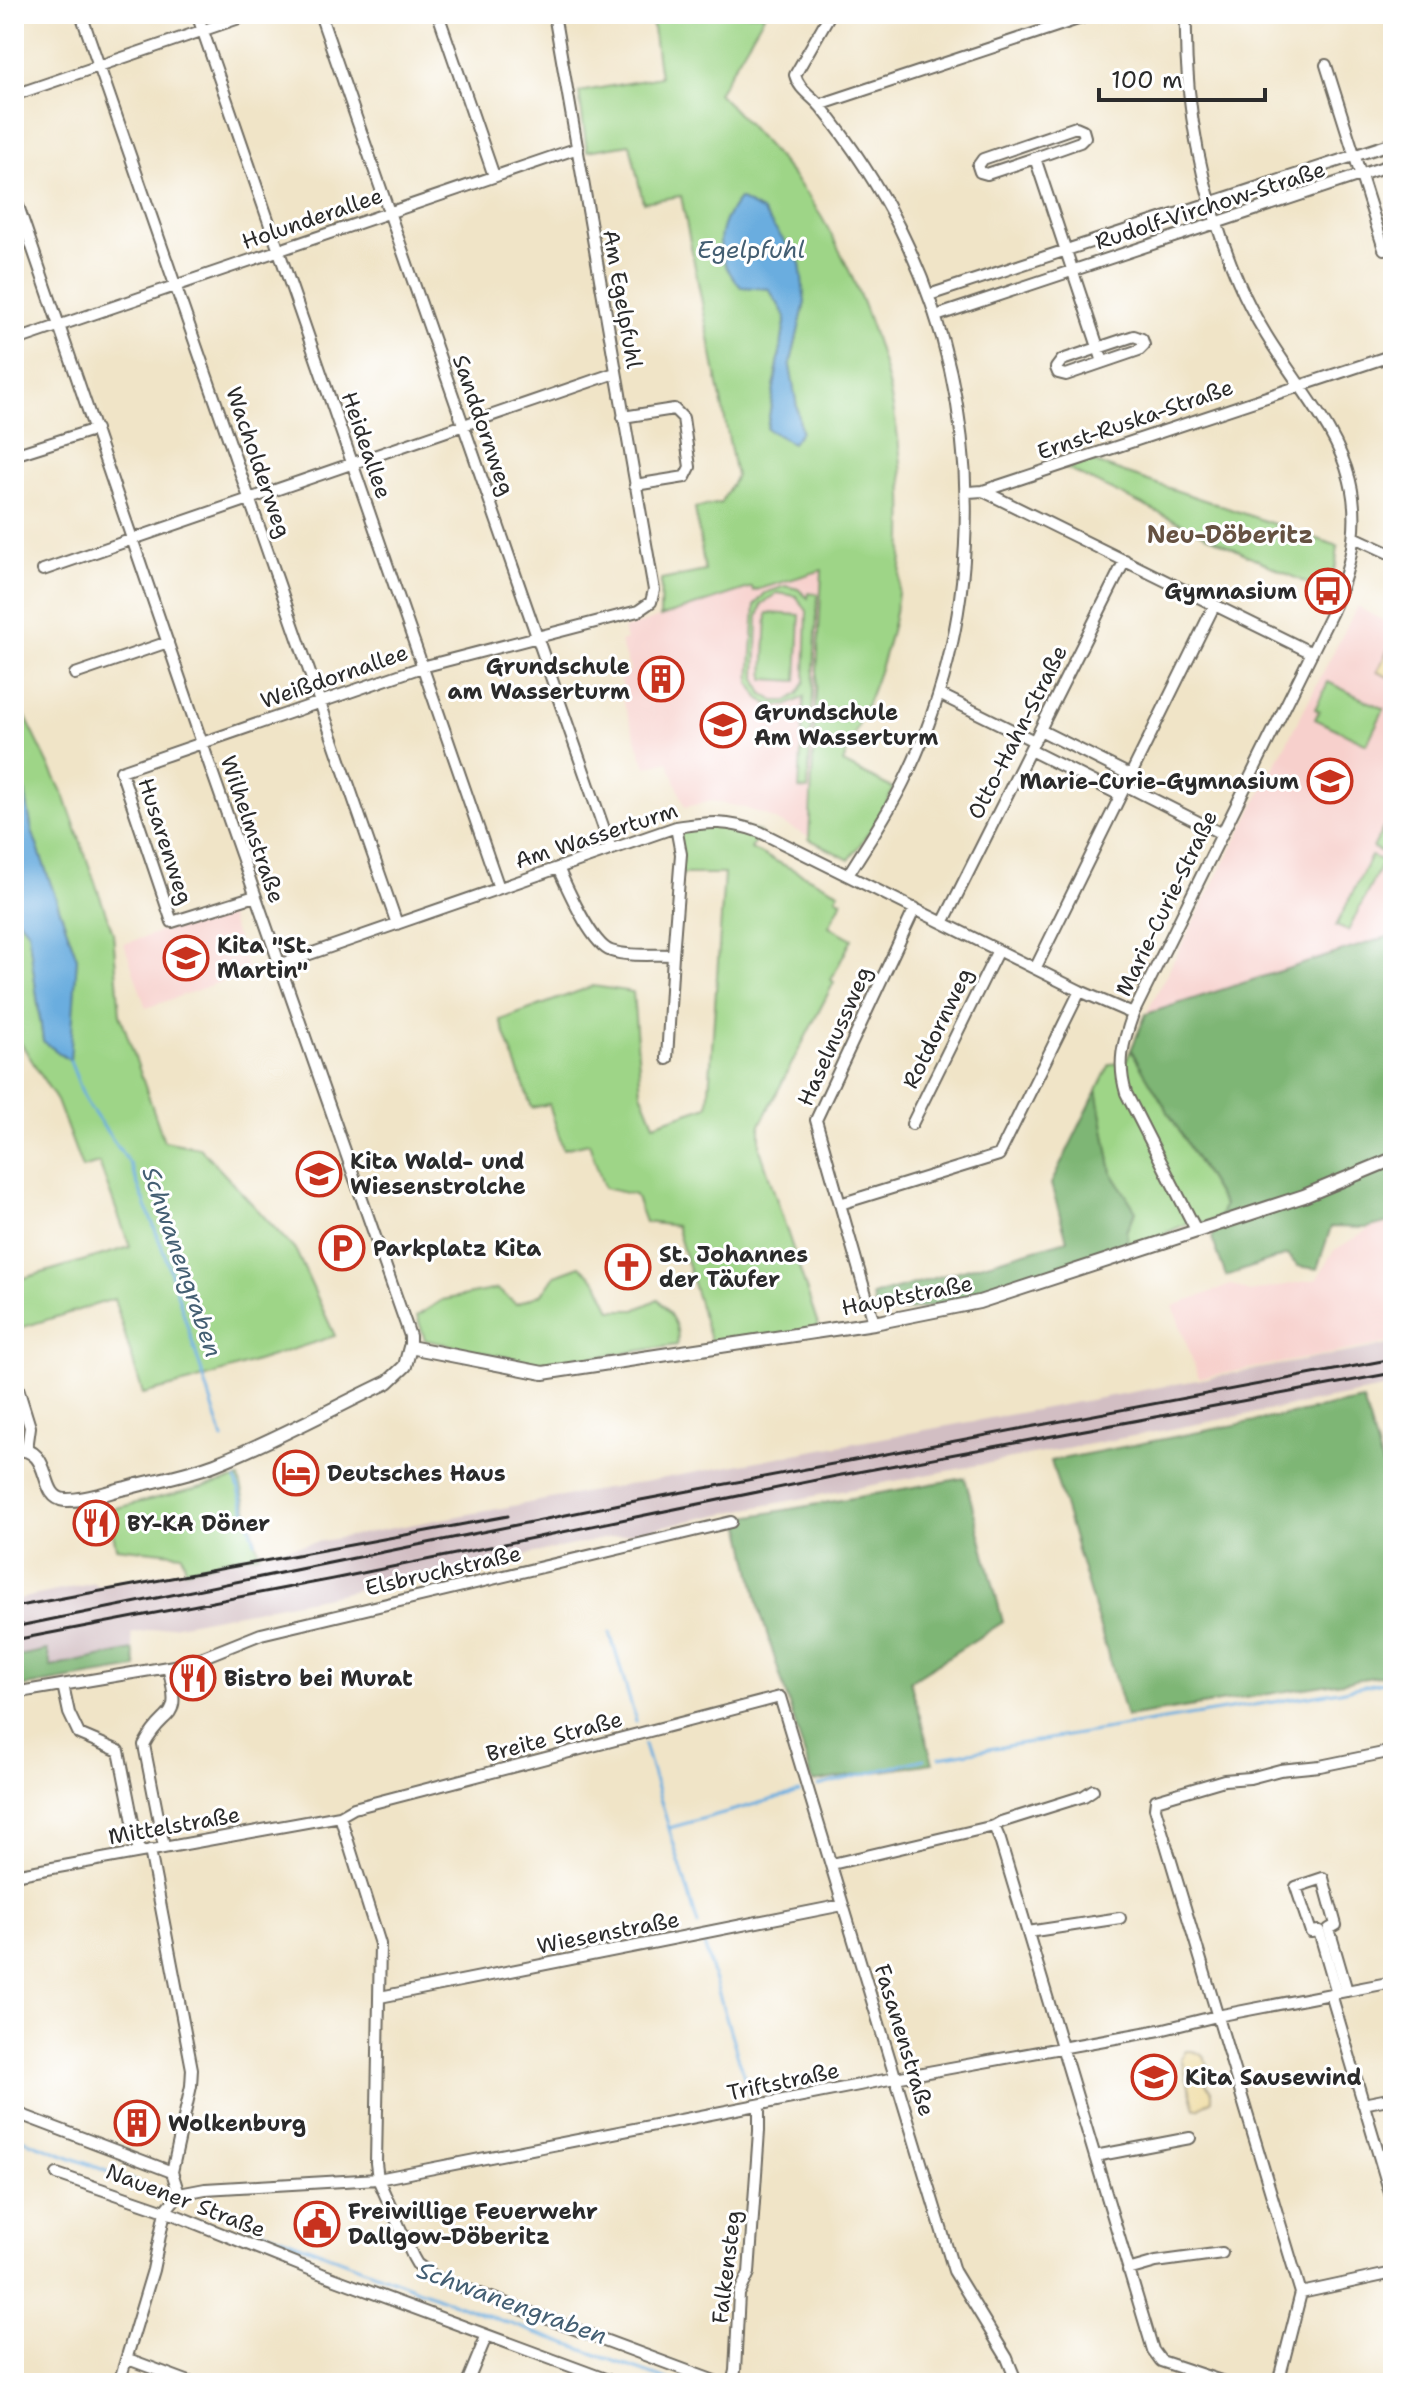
<svg xmlns="http://www.w3.org/2000/svg" width="1407" height="2397" viewBox="0 0 1407 2397" font-family="'Shantell Sans',sans-serif">
<rect width="100%" height="100%" fill="#fff"/>
<filter id="ink" filterUnits="userSpaceOnUse"><feTurbulence type="fractalNoise" baseFrequency=".0125" numOctaves="2"/><feDisplacementMap in="SourceGraphic" scale="16" xChannelSelector="R" yChannelSelector="G"/><feConvolveMatrix kernelMatrix="1 2 1 2 8 2 1 2 1" color-interpolation-filters="sRGB"/></filter>
<filter id="wash" filterUnits="userSpaceOnUse"><feTurbulence type="fractalNoise" baseFrequency=".006" numOctaves="4" result="noise"/><feDisplacementMap in="SourceGraphic" scale="32" xChannelSelector="R" yChannelSelector="G"/><feGaussianBlur stdDeviation="1.8" result="paint"/><feColorMatrix in="noise" values="0 0 0 0 0 0 0 0 0 0 0 0 0 0 0 0 0 1.4 0 .05"/><feComposite in="paint" operator="in"/></filter>
<g filter="url(#wash)">
<rect width="100%" height="100%" fill="#f0e4c7"/>
<!-- built -->
<path fill="#f7d0cc" d="M823,570l-14,267 -46,-23 -18,-6 -33,-7 -27,6 -17,-46 -22,6 -27,-77 4,-2 -4,-13 11,-4 -10,-29 6,-2 -3,-11 130,-42 1,4z
M1357,607l36,19v309l-247,79z
M226,909l23,63 -103,36 -22,-64z
M1393,1223v119l-194,36 -26,-72 58,-21 19,7 67,-13 16,-28 36,-22z"/>
<!-- industrial -->
<path fill="#d2bec3" d="M1393,1344v43l-647,122 -413,86 -202,39 2,16 -83,17 -4,-17 -32,7v-57l81,-17 1,3 90,-16 60,-15z"/>
<!-- green -->
<path fill="#9ed587" stroke="#648059" stroke-width="2" fill-rule="evenodd" d="M651,14h114l-47,79c33,34 65,68 92,106 15,21 27,46 38,69 49,107 67,223 48,339 -9,54 -33,106 -53,156l51,26 -22,39 -23,32 -40,-21 13,-269 -69,21 -1,-4 -92,30 1,-37 44,-9 -10,-63 26,-5 15,-27 -55,-280 -38,6 -13,-58 -43,7 -8,-59 81,-15zM769,289l36,13 -15,64 11,65 -34,-3 19,-111z
M1090,461l248,85 -2,18 -9,25 -2,3 -258,-123z
M785,586l13,3 10,9 1,-5 9,1 -10,196 -9,-1 5,-92 -17,9 -18,-1 -10,-7 -9,-15 5,-78 10,-12zM777,593l19,3 11,15 -2,70 -7,13 -11,7h-13l-11,-7 -7,-16 2,-61 4,-13z
M767,613l33,2 -3,66 -33,-2z
M1328,682l56,27 -17,35 -52,-25 4,-8 -4,-2z
M14,693l51,105 48,135 7,81 44,127 36,7 96,103 39,85 -144,46 -48,12 -29,-95 -100,31v-49l116,-34 -31,-84 -17,5 -25,-67 -43,-69v-117l14,15 15,111 26,19 8,-102 -45,-127 -13,-72 -5,-4z
M1393,809v31l-7,14 -13,-6z
M718,822l42,10 -9,17 88,43 -3,5 6,4 -13,25 23,13 -21,41 3,2 -74,143v24l60,182 -108,16 -36,-121 -31,-4 -10,-27 -31,-7 -15,-45 -26,6 -14,-45 -17,4 -32,-88 93,-34 40,6 8,100 13,32 54,-18 16,-232h-44l-4,-47z
M1371,856l12,5 -35,70 -12,-5z
M1131,1050l93,156 -5,13 -15,4 -8,-4 -30,14v3l-41,14 3,-5 -2,-14 10,-20 -24,-38 -15,-83 13,-26 15,-1z
M580,1266l18,16 13,28h24l23,-11c12,14 23,28 19,46l-132,20 -120,-25 -8,-24 25,-16 55,-11 19,15 26,-10 13,-19z
M239,1478l20,76 -29,4 -44,12 -4,-16 -66,-7 -8,-37z"/>
<!-- forest -->
<path fill="#7eb674" stroke="#547050" stroke-width="2" d="M1393,935v286l-26,7 -36,-1 -14,42 -19,-3 -11,-11 -61,21 -14,-38 12,-33 -93,-155 15,-36z
M1097,1090l15,83 24,38 -10,20 2,14 -3,5 -150,48 -99,18 -4,-20 195,-56 -16,-56z
M1363,1400l30,102v172l-267,43 -75,-256z
M965,1478l38,144 -93,59 23,82 -120,19 -53,-171 -20,-93z
M47,1650l4,17 82,-17 4,18 -123,20v-31z"/>
<!-- sand -->
<path fill="#eeda9e" stroke="#8c8264" stroke-width="2" d="M1393,639v40l-16,-7z
M1186,2051c15,-1 20,7 24,20l-4,13 6,6v10l-14,9 -3,-1 -14,-50z"/>
<!-- water -->
<path fill="#6aaddf" stroke="#4a6c85" stroke-width="2" d="M739,199l23,12 38,52 5,39 -15,64 11,65 -9,12 -25,-14 19,-112 -17,-28 -28,-2c-27,-29 -28,-57 -2,-88z
M14,755l5,3 13,73 45,127 -7,103 -27,-20 -15,-110 -14,-16z"/>
<g fill="none" stroke-linecap="round" stroke-linejoin="round">
<!-- stream -->
<path stroke="#6aaddf" stroke-width="3" d="M70,1061l16,41 44,62 36,94 57,181
M236,1480l19,62
M610,1633l26,88
M644,1745l54,180
M940,1757l400,-66 53,-11
M818,1786l106,-27
M669,1828l130,-36
M704,1945l46,151
M14,2136l140,53
M202,2207l284,108 189,68"/>
</g>
</g>
<g filter="url(#ink)">
<g fill="none" stroke-linecap="round" stroke-linejoin="round">
<!-- minor casing -->
<g stroke="#706c62" stroke-width="14">
<path id="minor" d="M81,14l316,910
M197,14l302,874
M320,14l291,835
M438,14l56,162
M830,14l-35,61c4,15 16,20 26,32 30,37 58,80 79,122 85,172 89,379 4,552 -16,33 -37,63 -56,94
M1186,14c-2,92 16,182 52,267 56,131 163,171 94,331l-199,402c-10,28 -16,49 -7,79l70,137
M1326,65l58,184
M14,95l237,-81
M819,105l274,-91
M1035,158l-48,16 -7,-2 -2,-6 5,-7 93,-32 7,3 2,7 -5,5 -45,16 68,204
M14,194l188,549 208,593v11
M929,295l464,-152
M936,316l457,-152
M1134,336l8,3 2,6 -5,5 -73,25 -8,-2 -2,-5 6,-8z
M14,341l564,-193
M623,417l51,-8 9,9 7,49 -5,10 -50,8
M17,454l79,-25
M983,491l410,-136
M968,492l15,-1 329,162
M1354,537l39,18
M43,570l572,-197
M75,674l93,-32
M939,694l95,47
M1040,730l90,45
M1030,750l90,45
M1125,785l97,49
M558,868c9,19 33,76 53,83 18,6 43,3 62,4l8,-101 -5,-27
M255,896l-83,26 -51,-151 301,-104 216,-56 13,-9 3,-12 -100,-576
M944,921l181,-361
M281,964l395,-137c35,-5 50,-7 84,5l320,159 53,23
M1036,967l178,-361
M667,1059l6,-104
M912,1124l86,-174
M840,1204l159,-49 81,-164
M874,1323l-58,-203 99,-212
M14,1375l16,52 -3,22
M63,1685l6,28 10,21 40,17 20,101
M14,1693l160,-27 22,-6 65,-26 470,-112
M340,1816l40,128 -4,219 2,16 35,78 4,7 18,13 285,106
M994,1826l6,14 153,510 8,11 66,22
M164,1847l-20,-102c21,-41 39,-19 24,-78
M150,1850l42,219 -1,17 -19,86 7,22
M832,1864l162,-38 7,-4 83,-26 9,-6
M14,1875l326,-59 14,-8 426,-111 174,574 53,87 10,25
M1028,1932l92,-14
M1337,1993l-18,-62 -8,1 -15,-45 27,-9 13,47 -7,4 18,62
M1331,1994l62,209
M380,1997l463,-92
M1363,2104l30,-6
M14,2112l158,60
M1095,2156l95,-18
M57,2174l108,37 157,63 294,109
M179,2194l26,-5 173,-10 517,-101 265,-48 57,-14 176,-34
M1128,2270l28,-8 66,-9
M1301,2293l92,-20
M128,2359l64,24
M119,2383l34,-113 12,-59 14,-17
M467,2383l19,-46
M732,2383l3,-12 4,-77 10,-21 10,-142v-24
M1278,2383l23,-90 -146,-485 1,-8 68,-20 26,-2 30,-8 40,-4 73,-15"/>
</g>
<!-- tertiary casing -->
<g stroke="#706c62" stroke-width="16">
<path id="tertiary" d="M14,1449c41,-2 23,48 51,51 20,1 42,-8 61,-12 30,-8 60,-13 89,-24 59,-23 116,-55 173,-82l17,-16 5,-19 133,26 331,-50 105,-21 325,-106 89,-37"/>
</g>
<!-- minor -->
<use href="#minor" stroke="#fff" stroke-width="10"/>
<!-- tertiary -->
<use href="#tertiary" stroke="#fff" stroke-width="12"/>
<!-- rail -->
<path stroke="#2b2b2b" stroke-width="3" d="M14,1607l494,-91
M14,1627l616,-125 763,-143
M14,1640l319,-61 503,-103 557,-103"/>
</g>
</g>
<!-- icons -->
<defs>
<g id="bus-ring" transform="scale(2.3)"><circle r="9.5" fill="#fff" stroke="#c8321e" stroke-width="1.5"/><path d="M-5-6H5V4H4V6H2V4H-2V6H-4V4H-5ZM-3.5-4V0h7V-4ZM-3.5 1.2v1.5H-2V1.2ZM2 1.2v1.5H3.5V1.2Z" fill="#c8321e"/></g>
<g id="building-ring" transform="scale(2.3)"><circle r="9.5" fill="#fff" stroke="#c8321e" stroke-width="1.5"/><path d="M-4-6H4V6H1V3H-1V6H-4ZM-2.5-4.3h1.7v1.8h-1.7ZM.8-4.3h1.7v1.8H.8ZM-2.5-1h1.7V.8h-1.7ZM.8-1h1.7V.8H.8Z" fill="#c8321e"/></g>
<g id="school-ring" transform="scale(2.3)"><circle r="9.5" fill="#fff" stroke="#c8321e" stroke-width="1.5"/><path d="M0-5L7-2L0 1L-7-2ZM-4 1L0 2.5L4 1V4Q0 6-4 4Z" fill="#c8321e"/></g>
<g id="parking-ring" transform="scale(2.3)"><circle r="9.5" fill="#fff" stroke="#c8321e" stroke-width="1.5"/><path d="M-3.5-5.5H1a3.5 3.5 0 0 1 0 7H-1V5.5H-3.5ZM-1-3.4V-.6H.8a1.4 1.4 0 0 0 0-2.8Z" fill="#c8321e"/></g>
<g id="church-ring" transform="scale(2.3)"><circle r="9.5" fill="#fff" stroke="#c8321e" stroke-width="1.5"/><path d="M-1.2-6h2.4v3.5h3.3v2.4h-3.3V6h-2.4V-.1h-3.3v-2.4h3.3Z" fill="#c8321e"/></g>
<g id="hotel-ring" transform="scale(2.3)"><circle r="9.5" fill="#fff" stroke="#c8321e" stroke-width="1.5"/><path d="M-6-4.5h1.5V1H6V5H4.5V3h-9V5H-6ZM-4 0a1.8 1.8 0 1 1 3.6 0ZM.5 0V-2.5h3Q6-2.5 6 0Z" fill="#c8321e"/></g>
<g id="restaurant-ring" transform="scale(2.3)"><circle r="9.5" fill="#fff" stroke="#c8321e" stroke-width="1.5"/><path d="M-5-6h1v4h1v-4h1v4h1v-4h1v5L-1.5 .5V6h-2V.5L-5-1ZM5-6V6H3V1.5H1.5Q1.5-4 5-6Z" fill="#c8321e"/></g>
<g id="civic-ring" transform="scale(2.3)"><circle r="9.5" fill="#fff" stroke="#c8321e" stroke-width="1.5"/><path d="M-.6-6.5H3V-4.5H.6V-3L4-1V1h2V6H-6V1h2V-1L-.6-3ZM-1.2 2.5V6h2.4V2.5Z" fill="#c8321e"/></g>
</defs>
<g fill-rule="evenodd">
<use href="#bus-ring" x="1328" y="591"/>
<use href="#building-ring" x="661" y="679"/>
<use href="#school-ring" x="723" y="725"/>
<use href="#school-ring" x="1330" y="781"/>
<use href="#school-ring" x="186" y="958"/>
<use href="#school-ring" x="319" y="1174"/>
<use href="#parking-ring" x="342" y="1248"/>
<use href="#church-ring" x="628" y="1267"/>
<use href="#hotel-ring" x="296" y="1473"/>
<use href="#restaurant-ring" x="96" y="1523"/>
<use href="#restaurant-ring" x="193" y="1678"/>
<use href="#school-ring" x="1154" y="2077"/>
<use href="#building-ring" x="137" y="2123"/>
<use href="#civic-ring" x="317" y="2224"/>
</g>
<g text-anchor="middle" stroke-width="6" stroke-linejoin="round" paint-order="stroke">
<!-- street labels -->
<g font-size="22" fill="#2b2b2b" stroke="#fff">
<text transform="translate(1210 205) rotate(-18)" y="8">Rudolf-Virchow-Straße</text>
<text transform="translate(312 218) rotate(-19)" y="8">Holunderallee</text>
<text transform="translate(623 299) rotate(80)" y="8">Am Egelpfuhl</text>
<text transform="translate(1135 419) rotate(-19)" y="8">Ernst-Ruska-Straße</text>
<text transform="translate(484 425) rotate(71)" y="8">Sanddornweg</text>
<text transform="translate(367 445) rotate(71)" y="8">Heideallee</text>
<text transform="translate(259 462) rotate(71)" y="8">Wacholderweg</text>
<text transform="translate(334 676) rotate(-19)" y="8">Weißdornallee</text>
<text transform="translate(1017 732) rotate(-63)" y="8">Otto-Hahn-Straße</text>
<text transform="translate(253 829) rotate(71)" y="8">Wilhelmstraße</text>
<text transform="translate(596 835) rotate(-18)" y="8">Am Wasserturm</text>
<text transform="translate(166 841) rotate(72)" y="8">Husarenweg</text>
<text transform="translate(1166 903) rotate(-64)" y="8">Marie-Curie-Straße</text>
<text transform="translate(937 1028) rotate(-64)" y="8">Rotdornweg</text>
<text transform="translate(834 1036) rotate(-66)" y="8">Haselnussweg</text>
<text transform="translate(907 1295) rotate(-11)" y="8">Hauptstraße</text>
<text transform="translate(443 1570) rotate(-13)" y="8">Elsbruchstraße</text>
<text transform="translate(554 1736) rotate(-15)" y="8">Breite Straße</text>
<text transform="translate(174 1825) rotate(-10)" y="8">Mittelstraße</text>
<text transform="translate(608 1932) rotate(-11)" y="8">Wiesenstraße</text>
<text transform="translate(905 2040) rotate(73)" y="8">Fasanenstraße</text>
<text transform="translate(783 2081) rotate(-12)" y="8">Triftstraße</text>
<text transform="translate(186 2200) rotate(21)" y="8">Nauener Straße</text>
<text transform="translate(726 2267) rotate(-83)" y="8">Falkensteg</text>
</g>
<!-- poi labels -->
<g font-size="22" font-weight="bold" fill="#2b2b2b" stroke="#fff" text-anchor="start">
<text x="1297" y="599" text-anchor="end">Gymnasium</text>
<text x="630" y="674" text-anchor="end">Grundschule<tspan x="630" dy="25">am Wasserturm</tspan></text>
<text x="754" y="720">Grundschule<tspan x="754" dy="25">Am Wasserturm</tspan></text>
<text x="1299" y="789" text-anchor="end">Marie-Curie-Gymnasium</text>
<text x="217" y="953">Kita "St.<tspan x="217" dy="25">Martin"</tspan></text>
<text x="350" y="1169">Kita Wald- und<tspan x="350" dy="25">Wiesenstrolche</tspan></text>
<text x="373" y="1256">Parkplatz Kita</text>
<text x="659" y="1262">St. Johannes<tspan x="659" dy="25">der Täufer</tspan></text>
<text x="327" y="1481">Deutsches Haus</text>
<text x="127" y="1531">BY-KA Döner</text>
<text x="224" y="1686">Bistro bei Murat</text>
<text x="1185" y="2085">Kita Sausewind</text>
<text x="168" y="2131">Wolkenburg</text>
<text x="348" y="2219">Freiwillige Feuerwehr<tspan x="348" dy="25">Dallgow-Döberitz</tspan></text>
</g>
<!-- water labels -->
<g font-size="24" font-style="italic" fill="#445f73" stroke="#fff">
<text x="751" y="258">Egelpfuhl</text>
<text transform="translate(182 1262) rotate(71)" y="8">Schwanengraben</text>
<text transform="translate(512 2303) rotate(20)" y="8">Schwanengraben</text>
</g>
<!-- neighbourhood labels -->
<g font-size="24" font-weight="bold" fill="#665242" stroke="#fff">
<text x="1230" y="543">Neu-Döberitz</text>
</g>
</g>
<!-- margin -->
<rect width="1407" height="2397" fill="none" stroke="#fff" stroke-width="48"/>
<!-- scale -->
<path d="M1099 88v12h166v-12" fill="none" stroke="#2b2b2b" stroke-width="4"/>
<text x="1111" y="88" font-size="24" fill="#2b2b2b" stroke="#ffffff" stroke-width="6" paint-order="stroke">100 m</text>
</svg>
